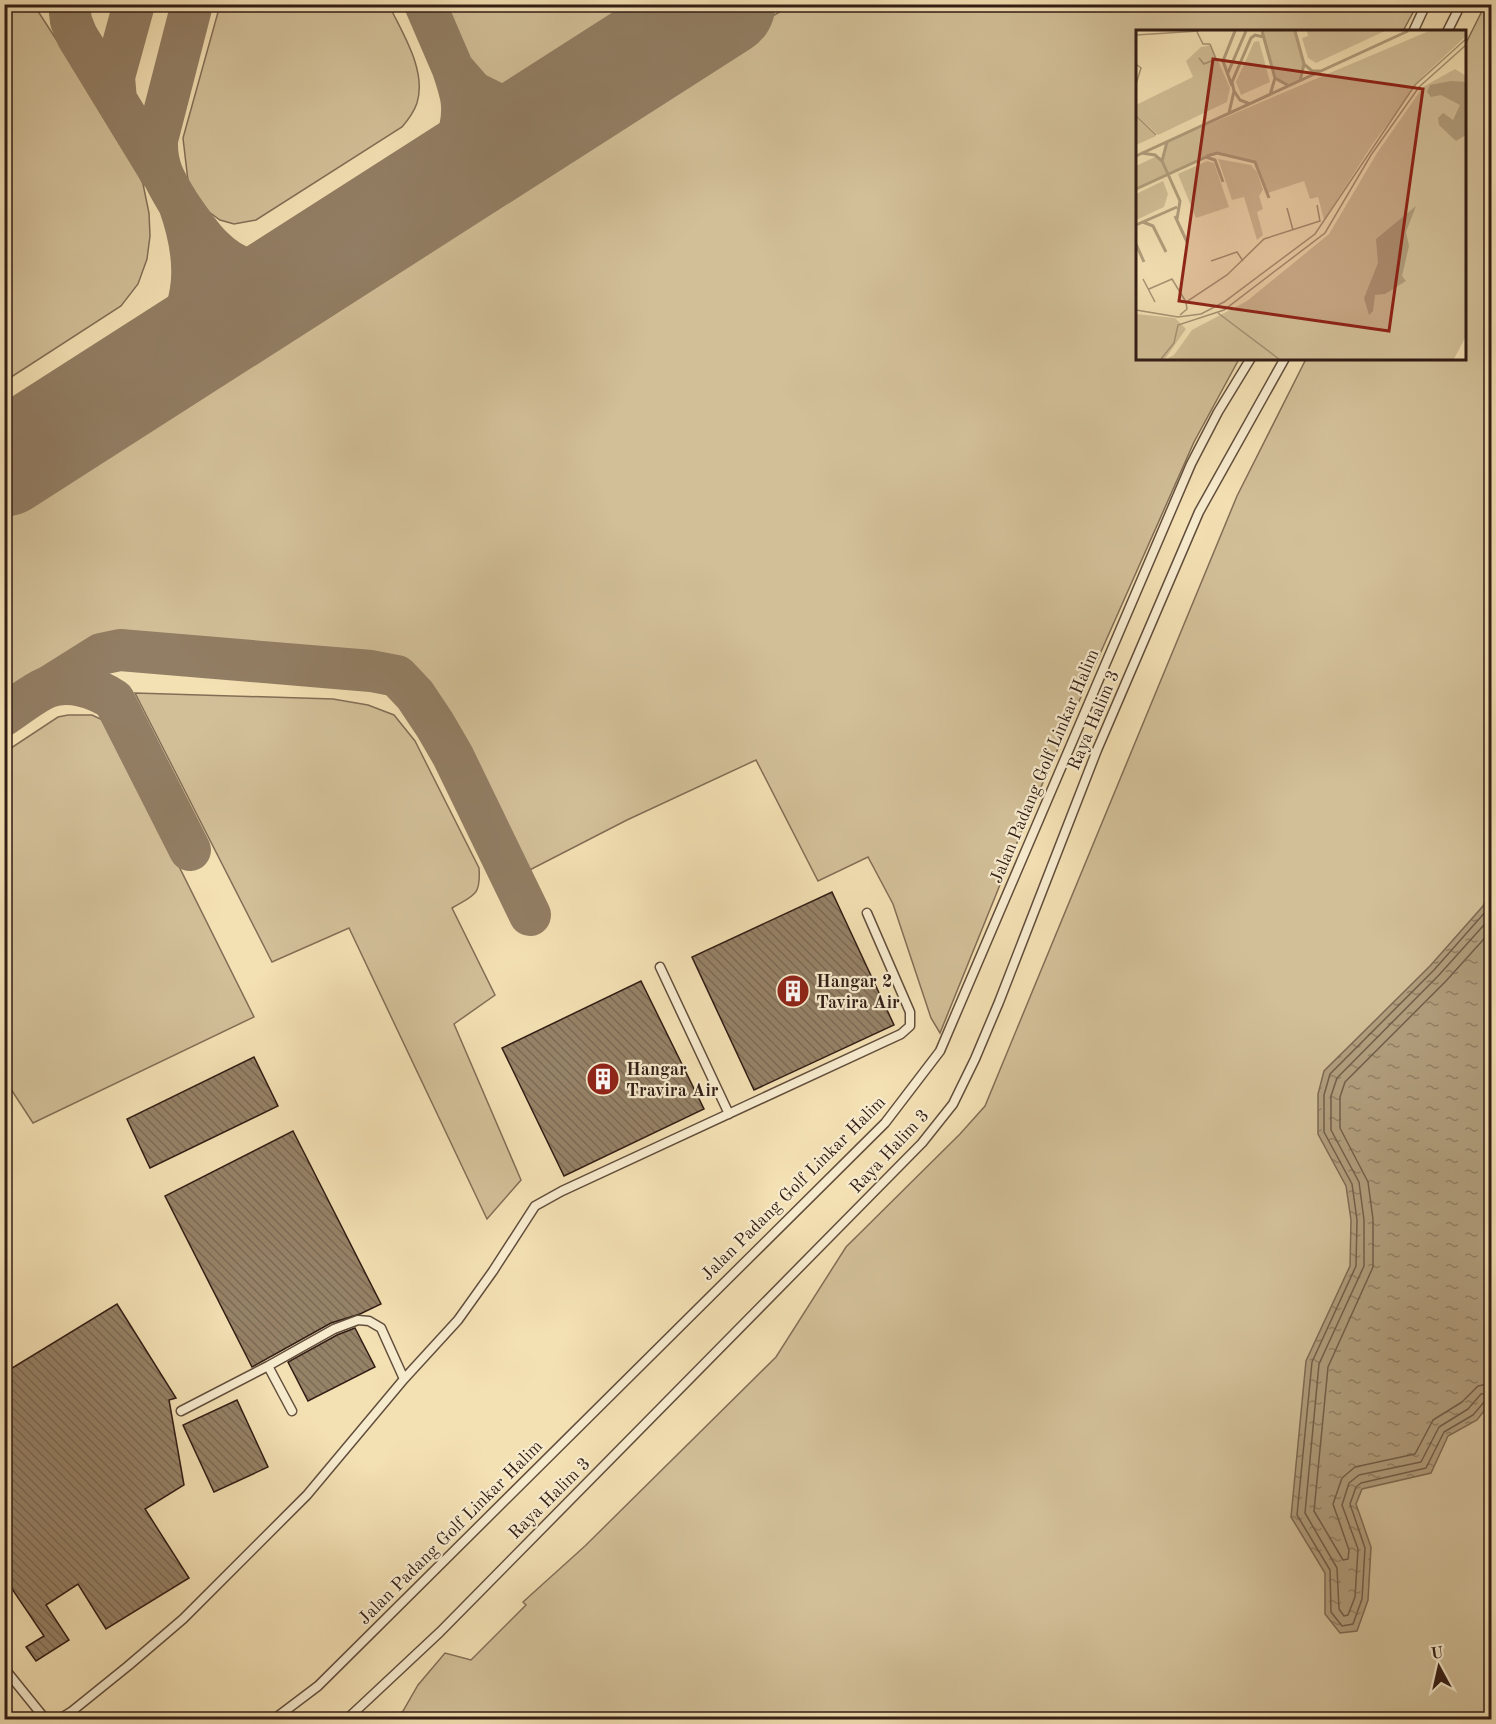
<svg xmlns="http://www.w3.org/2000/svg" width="1496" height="1724" viewBox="0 0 1496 1724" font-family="'Old Standard TT',serif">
<defs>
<pattern id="water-ripples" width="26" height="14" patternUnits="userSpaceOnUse" patternTransform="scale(1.5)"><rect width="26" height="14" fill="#b19e7d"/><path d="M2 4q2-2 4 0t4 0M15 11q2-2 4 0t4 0" fill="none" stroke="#918065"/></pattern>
<pattern id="building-back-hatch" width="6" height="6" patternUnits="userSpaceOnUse" patternTransform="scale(1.5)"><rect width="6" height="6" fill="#968267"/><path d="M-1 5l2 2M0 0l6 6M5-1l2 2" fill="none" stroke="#7b6a54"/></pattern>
</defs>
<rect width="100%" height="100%" fill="#f3e0b3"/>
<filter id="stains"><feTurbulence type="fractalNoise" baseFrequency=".00333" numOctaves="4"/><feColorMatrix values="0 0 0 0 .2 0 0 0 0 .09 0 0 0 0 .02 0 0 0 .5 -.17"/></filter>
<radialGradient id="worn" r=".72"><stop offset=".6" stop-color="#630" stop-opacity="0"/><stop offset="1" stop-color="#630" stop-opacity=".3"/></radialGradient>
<!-- grass -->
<path fill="#d2bf98" stroke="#826e56" stroke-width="1.5" d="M5,5h29l92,142 17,37 6,29 1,23 -3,23 -9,25 -17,22 -116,75z
M220,5h169c13,28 38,65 28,98 -3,9 -9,17 -15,24l-146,93 -22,4 -14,-4 -11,-8 -14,-17 -7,-14 -5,-43z
M425,5h226l-2,13 -21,47 -72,46 -47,-1 -36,-18 -20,-23z
M791,5h626l-14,26 -265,1v326l101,1 -45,83 -169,381 -85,210 -9,-15 -38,-114 -25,-47 -50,24 -62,-121 -129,60 -111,57 -12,-15 -41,-85 -48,-82 -18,-19 -26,-5 -270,-17 -96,62v-241z
M1485,5h6v1714l-1099,1 11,-9 15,-26 27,-32 26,7 55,-55 -3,-3 62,-56 191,-189 70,-110 114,-113 25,-28 252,-610 69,-137 158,-1 1,-313z
M135,693l198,6 35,6 26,10 21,26 64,127c2,28 -5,27 -27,40l43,87 -41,29 67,156 -34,39 -138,-291 -77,34z
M68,715h24l15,7 147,295 -221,106 -28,-43v-328l53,-35z"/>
<!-- water -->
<path fill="url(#water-ripples)" stroke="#7e6a53" stroke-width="1.5" d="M1491,887v515l-14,18 -29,16 -17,37 -69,16 -6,15 15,43 -3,53 -11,31 -17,2 -15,-19v-41l-34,-56 15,-156 44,-95 1,-46 -5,-34 -28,-52v-40l6,-23 106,-105 53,-60z"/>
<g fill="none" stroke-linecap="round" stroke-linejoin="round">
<!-- shore -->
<path stroke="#725e49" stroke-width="1.5" d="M1492,901l-5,9 -53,60 -104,104 -6,21v37l28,52 5,36 -1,46 -44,96 -15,153 33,55 1,42 11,14 11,-2 9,-25 3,-51 -15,-44 6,-17 5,-4 65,-15 18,-36 29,-17 12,-14 7,-2
M1492,916l-53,59 -102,103 -6,18v34l28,52 5,38v46l-45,98 -14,149 32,55 2,41 5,7 4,-1 7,-18 3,-48 -16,-44 7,-22 10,-8 62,-13 18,-35 29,-18 13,-15 11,-2
M1492,930l-46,51 -101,101 -5,15v31l28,54 5,37v48l-45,100 -14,144 29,49 5,-1 1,-9 -16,-46 9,-26 13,-11 60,-13 18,-34 29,-18 16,-16 14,-3"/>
<!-- taxiway -->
<path stroke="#927e64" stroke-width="42" d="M69,4l2,17 6,15 83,136
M425,4l28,65
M628,65l21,-47 2,-14
M116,100l-2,-23 20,-73
M432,191c16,-28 35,-61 29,-94 -2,-10 -5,-19 -8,-28l20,23 36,18 47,1
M179,204c-14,-23 -23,-37 -22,-64l35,-136
M166,361c29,-58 35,-95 13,-157 18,26 38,58 71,66 16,4 35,3 52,4
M50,686l51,-32 19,-4 251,21 26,5 18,19 20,30 18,31 77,159
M4,715c14,-9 29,-22 44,-28 22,-8 48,1 66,13l76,150"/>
<!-- runway -->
<path stroke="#927e64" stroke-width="105" d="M4,464l719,-460"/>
</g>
<!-- building -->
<path fill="url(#building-back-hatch)" stroke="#321d15" stroke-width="1.5" d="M832,892l62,133 -140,65 -62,-133z
M641,981l63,128 -140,67 -62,-128z
M254,1057l24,49 -128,62 -23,-49z
M293,1131l88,173 -21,10 -29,9 -79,44 -87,-171z
M117,1304l59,94 -7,2 15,85 -39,24 44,69 -83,51 -28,-45 -32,21 23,35 -33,21 -10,-14 18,-11 -40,-59v-204z
M355,1328l20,39 -67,34 -20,-39 49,-27z
M237,1400l31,67 -54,25 -31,-67z"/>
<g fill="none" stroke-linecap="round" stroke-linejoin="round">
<!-- service casing -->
<g stroke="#624e3c" stroke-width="11">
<path id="service" d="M4,6l3,-2
M1413,32l13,-28
M1447,32l14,-28
M660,967l69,147
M268,1366l24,45
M181,1411l87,-45 66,-37 24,-9 11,1 12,7 23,51
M4,1668l42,52
M58,1720l13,-8 57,-46 55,-47 124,-124 97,-116 54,-59 35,-49 42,-65 27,-15 339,-157 9,-8v-14l-43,-99
M273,1720l45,-34 567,-563 55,-72 251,-587 27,-52 33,-54
M346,1720l94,-88 482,-489 31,-39 22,-45 24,-57 98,-252 102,-238 86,-154"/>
</g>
<!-- service -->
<use href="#service" stroke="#f7ebce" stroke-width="8"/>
</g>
<!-- icons -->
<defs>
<g id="building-disc" transform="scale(1.725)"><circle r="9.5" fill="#8f2418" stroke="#f7ebce"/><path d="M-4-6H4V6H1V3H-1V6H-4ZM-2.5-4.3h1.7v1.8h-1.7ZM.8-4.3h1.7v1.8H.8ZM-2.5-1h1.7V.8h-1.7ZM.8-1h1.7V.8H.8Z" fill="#fff"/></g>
</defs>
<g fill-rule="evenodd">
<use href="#building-disc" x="793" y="991"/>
<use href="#building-disc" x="603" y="1079"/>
</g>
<g text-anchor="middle" stroke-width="4.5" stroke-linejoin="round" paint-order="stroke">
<!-- street labels -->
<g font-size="18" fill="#321d15" stroke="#f7ebce">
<text transform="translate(1093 720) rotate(-67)" y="6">Raya Halim 3</text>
<text transform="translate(1044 766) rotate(-67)" y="6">Jalan Padang Golf Linkar Halim</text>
<text transform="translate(889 1151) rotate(-47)" y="6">Raya Halim 3</text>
<text transform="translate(793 1188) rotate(-45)" y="6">Jalan Padang Golf Linkar Halim</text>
<text transform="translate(549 1498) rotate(-45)" y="6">Raya Halim 3</text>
<text transform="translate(450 1532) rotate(-45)" y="6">Jalan Padang Golf Linkar Halim</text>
</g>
<!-- poi labels -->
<g font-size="18" font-weight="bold" fill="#321d15" stroke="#f7ebce" text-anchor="start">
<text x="816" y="987">Hangar 2<tspan x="816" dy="21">Tavira Air</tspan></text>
<text x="626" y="1075">Hangar<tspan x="626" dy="21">Travira Air</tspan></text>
</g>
</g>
<!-- overview -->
<g transform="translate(1136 30)">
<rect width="330" height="330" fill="#f3e0b3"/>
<path d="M126,1h33l10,36 -5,14 -11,5 -11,-4zM171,1h78l-69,32 -8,-5 -6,-20 6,-2zM293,1h37v5l-44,41 -50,68 -48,75 -6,-23 -8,2 -6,-18 -36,12 -13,-31 -41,-9 -78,36v-23l21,-10 5,4 5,-18zM123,11l11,41 -29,13 -5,-13 18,-40zM75,15l19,43 -3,14 -69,33 -22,-20v-10l57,-28 -7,-16 15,-14zM319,39l11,7v260l-12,23h-288l8,-4 18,-25 55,-29 82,-67 48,-81 46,-66zM0,87l20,19 -20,9zM82,129l33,6 6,7 6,18 -4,6 4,13 -6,3 6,23 -6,5 -13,-43 -12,3zM71,131l7,2 15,44 -33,11 -18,-44zM27,151l5,13 -4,13 -28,13v-26z" fill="#d2bf98"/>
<path d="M0,284l39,4 11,11 -21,30h-29z" fill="#d2bf98"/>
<path d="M315,51l15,1v53l-10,6 -17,-16 -1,-7 5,-5 10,7 7,-15 -19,-10 -10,2 -4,-5 3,-7zM280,176l-10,26 3,14 -7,30 4,5 -21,13 -10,1 -2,16 -4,4 -5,-17 14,-35 -2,-24z" fill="#b19e7d"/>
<path fill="none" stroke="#b19e7d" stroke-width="3" d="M126,1l13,47M159,1l9,33M91,45l19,-44M164,51l4,-17 8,7h9M96,56l-9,-25 12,-30M98,61l-2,-9 19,-44 4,-3 9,2M134,65l5,-17 14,8M93,83l5,-22 6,9 10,4M5,123l14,2 7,6 5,-19M0,126l272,-125M71,126l10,-3 38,9 14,36M26,131l18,40 -3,18M0,159l70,-32 9,3 8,22M39,186l12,26M7,192l10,4 13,26M0,195l41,-18M0,214l8,18"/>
<path fill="none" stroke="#a69274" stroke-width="1.5" d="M61,2l6,12h7M0,5l63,-4M63,28l5,6 12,-5 -6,-15M0,34l5,4 -5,16M0,86l20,19M151,178l6,22M75,231l26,-9 6,9M7,249l12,23M13,259l23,-10 14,23M0,280l42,7 23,-3 23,-12 91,-68 100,-149 51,-46M82,283l61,46M44,285l7,-6 -1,-7 41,-27 37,-36 56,-18 -3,-16M25,329l13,-16 4,-18 46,-15 101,-77 46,-78 48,-68 47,-42"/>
<path fill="#8f2418" fill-opacity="0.15" stroke="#8f2418" stroke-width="3" d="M77,29l210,30 -34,242 -210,-30z"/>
<rect width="330" height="330" fill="none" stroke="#321d15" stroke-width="3"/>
</g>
<!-- margin -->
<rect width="1496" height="1724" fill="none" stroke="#f3e0b3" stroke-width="24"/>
<rect x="6" y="6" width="1484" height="1712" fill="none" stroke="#321d15" stroke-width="3"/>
<rect x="12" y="12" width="1472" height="1700" fill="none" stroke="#321d15" stroke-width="1.5"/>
<!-- north arrow -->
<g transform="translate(1439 1667) rotate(352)" stroke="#f7ebce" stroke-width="4.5" paint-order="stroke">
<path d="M0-4.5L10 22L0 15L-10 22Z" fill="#321d15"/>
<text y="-9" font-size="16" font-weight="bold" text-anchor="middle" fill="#321d15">U</text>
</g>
<rect width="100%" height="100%" filter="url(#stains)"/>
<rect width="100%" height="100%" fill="url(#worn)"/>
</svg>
